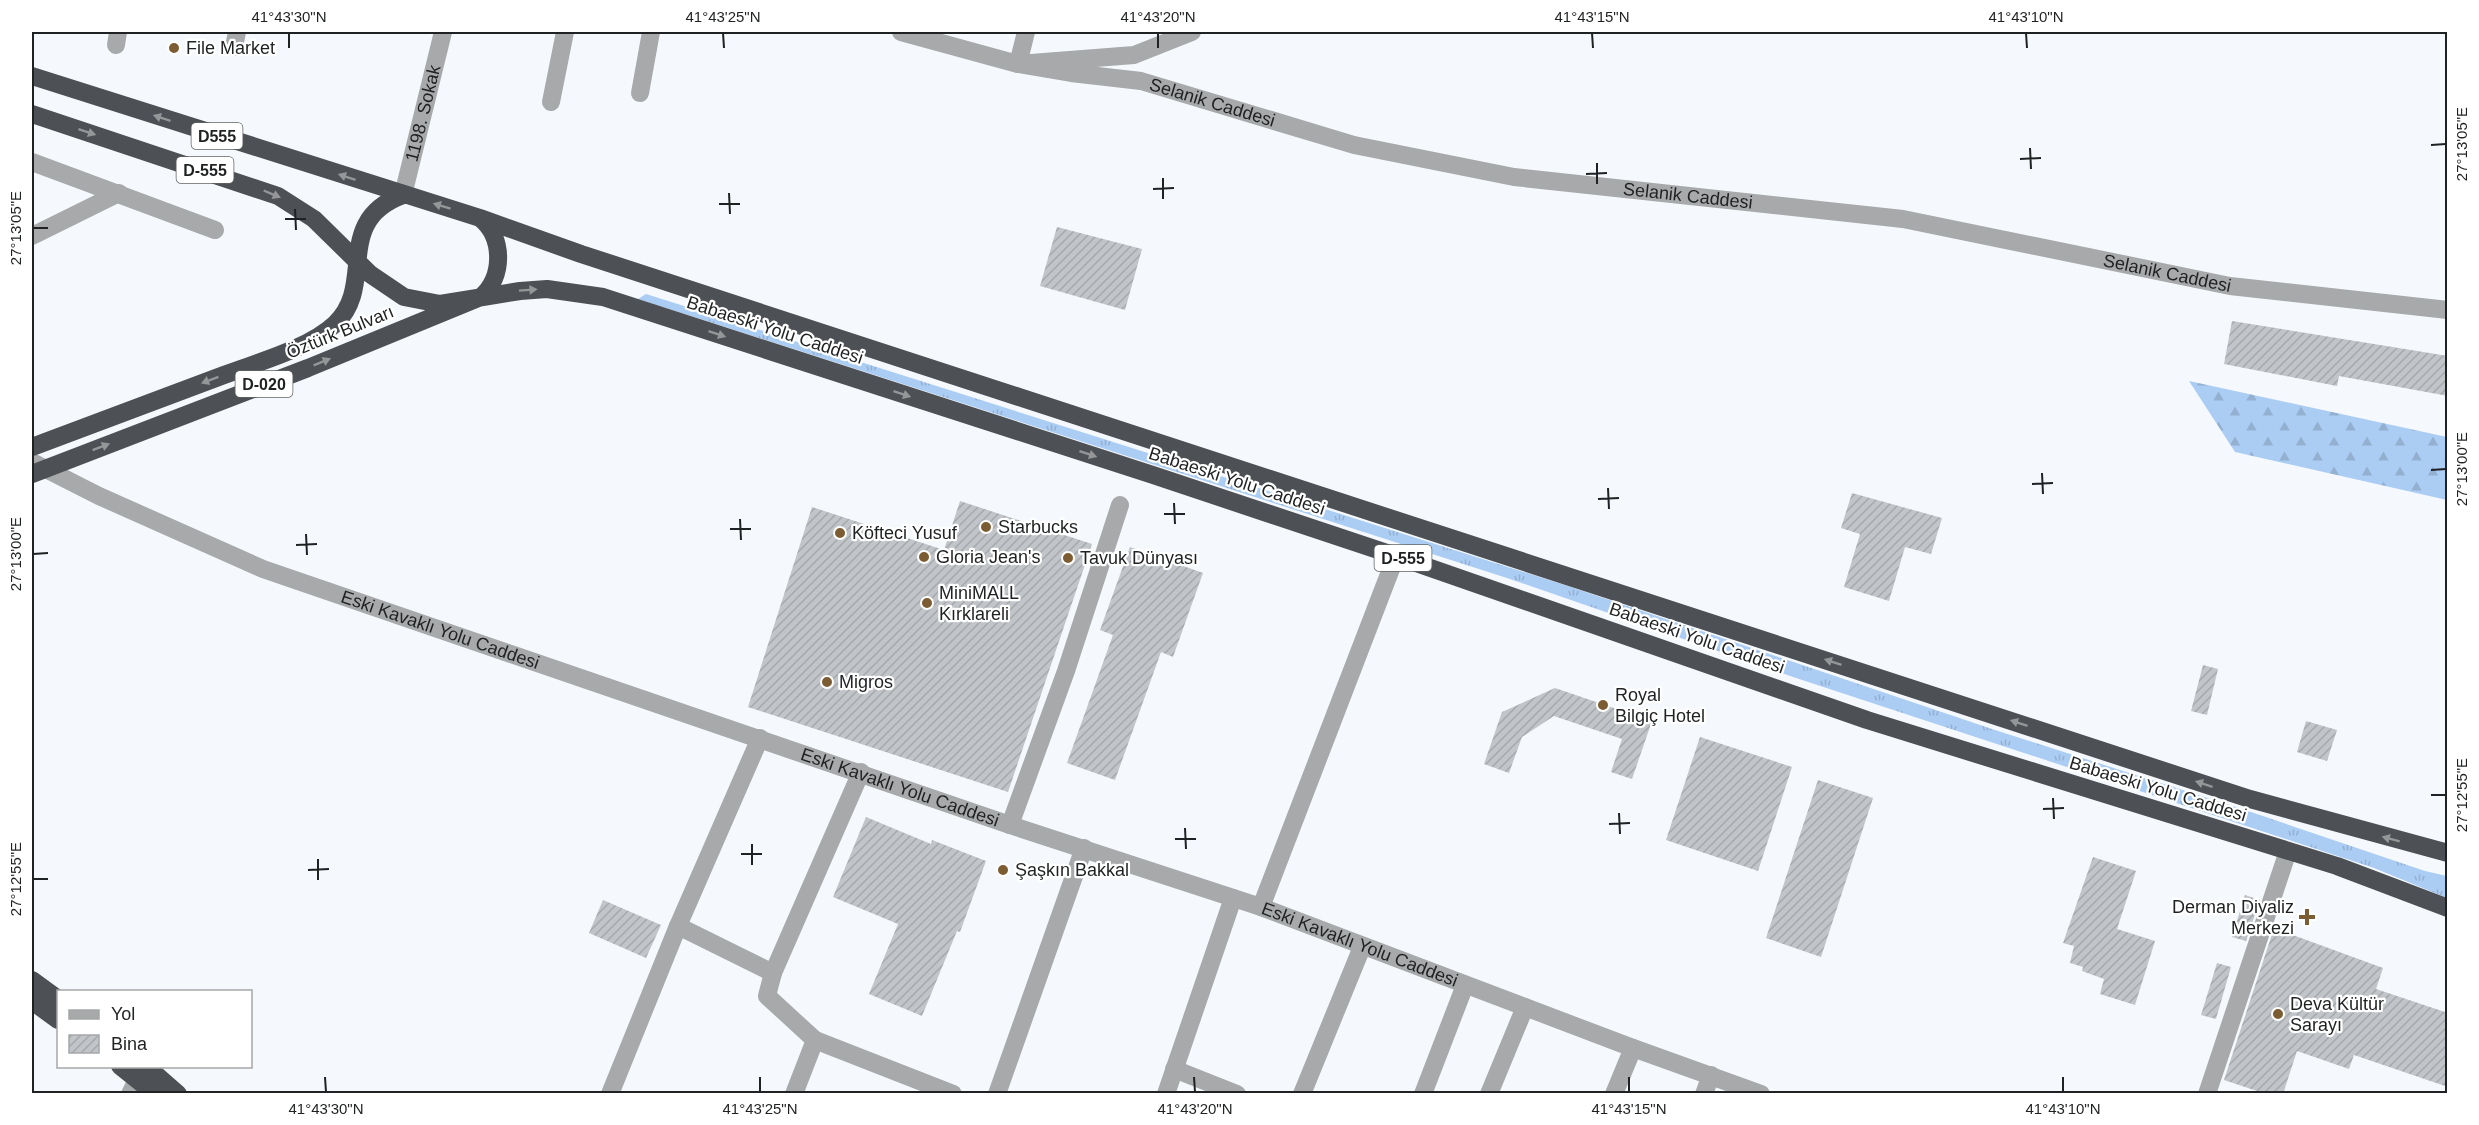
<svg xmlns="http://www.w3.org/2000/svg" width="2479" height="1125" viewBox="0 0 2479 1125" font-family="Arial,sans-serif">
<defs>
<pattern id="grass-tufts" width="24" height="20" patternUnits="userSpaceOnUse" patternTransform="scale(1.5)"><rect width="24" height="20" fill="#abcdf4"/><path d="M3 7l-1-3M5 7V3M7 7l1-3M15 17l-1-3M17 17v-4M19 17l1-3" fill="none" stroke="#93b0d1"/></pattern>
<pattern id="forest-firs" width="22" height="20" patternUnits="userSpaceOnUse" patternTransform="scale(1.5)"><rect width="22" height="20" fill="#abcdf4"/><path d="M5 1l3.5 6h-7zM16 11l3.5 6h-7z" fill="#93b0d1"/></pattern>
<pattern id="building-hatch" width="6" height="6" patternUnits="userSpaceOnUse" patternTransform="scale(1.5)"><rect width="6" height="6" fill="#c1c5c9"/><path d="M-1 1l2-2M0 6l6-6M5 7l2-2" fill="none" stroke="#a5a9ac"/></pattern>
</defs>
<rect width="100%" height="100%" fill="#f5f9fd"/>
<!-- grass -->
<path fill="url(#grass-tufts)" d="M646,294l919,291 430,145 250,80 180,61 22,5v22l-73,-30 -581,-191 -283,-98 -872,-280z"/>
<!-- forest -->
<path fill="url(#forest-firs)" d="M2189,381l258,56v63l-212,-48z"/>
<!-- building -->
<path fill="url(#building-hatch)" d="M1057,227l85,22 -17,61 -85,-24z
M2232,321l216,35v40l-109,-20 -2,10 -113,-22z
M1852,493l90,25 -11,36 -26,-7 -16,54 -45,-14 16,-53 -19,-6z
M960,501l132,43 -84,248 -260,-85 64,-200 132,43z
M1130,547l73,26 -30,84 -12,-5 -46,128 -48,-17 46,-128 -13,-5z
M2203,665l15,4 -11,46 -16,-4z
M1555,688l97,33 -20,58 -21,-7 11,-33 -68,-23 -32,21 -13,36 -25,-9 18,-52z
M2306,721l31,9 -10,31 -30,-9z
M1700,737l92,30 -34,104 -92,-31z
M1818,780l55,18 -52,159 -55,-19z
M866,817l65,27 1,-4 54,21 -26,71 -3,-1 -35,85 -53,-22 29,-70 -65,-27z
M2093,857l43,14 -19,58 38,12 -20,64 -35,-11 4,-15 -22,-8 1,-4 -13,-4 4,-17 -11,-3z
M2245,895l15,5 -14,41 -14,-4z
M603,900l58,25 -15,33 -57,-25z
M2274,928l109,40 -7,21 72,24v74l-94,-32 -5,14 -52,-18 -14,43h-17l-42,-14z
M2217,963l14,4 -15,52 -15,-4z"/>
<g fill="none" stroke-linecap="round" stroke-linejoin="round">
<!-- minor -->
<g stroke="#a7a9aa" stroke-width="18">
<path id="s1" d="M901,32l117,32 53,9 70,8 213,64 160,32 389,42 327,67 218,24"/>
<path d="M1026,32l-8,32 116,-9 58,-23"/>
<path d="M116,45l2,-13"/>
<path d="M234,47l3,-15"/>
<path d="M640,93l11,-61"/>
<path d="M551,102l14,-70"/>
<path d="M32,162l183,68"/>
<path id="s2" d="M403,195l40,-163"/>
<path d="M32,236l87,-43"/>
<path id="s3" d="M32,462l67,34 164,73 747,256 251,82 372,141 128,46"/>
<path d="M1010,825l56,-154 54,-166"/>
<path d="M1261,907l135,-351"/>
<path d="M678,926l95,47"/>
<path d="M815,1040l138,54"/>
<path d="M1174,1069l63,25"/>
<path d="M130,1094l7,-14"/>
<path d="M610,1094l68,-168 82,-188"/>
<path d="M794,1094l21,-54 -48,-44 6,-23 88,-201"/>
<path d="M997,1094l87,-246"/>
<path d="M1166,1094l67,-196"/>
<path d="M1302,1094l60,-147"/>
<path d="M1423,1094l42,-109"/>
<path d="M1489,1094l36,-87"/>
<path d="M1614,1094l19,-46"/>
<path d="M1704,1094l7,-19"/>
<path d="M2207,1094l81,-243"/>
</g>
<!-- highway -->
<path stroke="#4d5054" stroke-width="18" d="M32,76l448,142 101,36 1669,545 198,54
M32,114l246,82 36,23 56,55 34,23 36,7 80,-13 27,-2 56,8 550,178 243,81 471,164 470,146 111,42
M32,447c64,-24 128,-48 192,-72 34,-13 84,-26 111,-51 42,-39 -3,-103 68,-129
M32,474l276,-106 173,-71c23,-20 23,-60 -1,-79
M32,980l26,19
M32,1001l26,19
M120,1066l35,28
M146,1066l32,28"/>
</g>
<!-- one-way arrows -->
<defs><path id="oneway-solid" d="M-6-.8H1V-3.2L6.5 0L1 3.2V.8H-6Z" transform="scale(1.5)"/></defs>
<g fill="#949698">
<use href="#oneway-solid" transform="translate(162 118) rotate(-162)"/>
<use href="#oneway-solid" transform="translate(87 132) rotate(18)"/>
<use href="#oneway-solid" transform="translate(347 177) rotate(-162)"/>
<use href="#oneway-solid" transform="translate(272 194) rotate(23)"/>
<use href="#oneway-solid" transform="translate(442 206) rotate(-163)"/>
<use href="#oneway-solid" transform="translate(528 290) rotate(-4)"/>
<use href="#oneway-solid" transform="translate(717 334) rotate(18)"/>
<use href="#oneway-solid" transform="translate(322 362) rotate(-22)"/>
<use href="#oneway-solid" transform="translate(210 380) rotate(159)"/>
<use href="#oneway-solid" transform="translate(902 394) rotate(18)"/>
<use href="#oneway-solid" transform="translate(101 447) rotate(-21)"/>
<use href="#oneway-solid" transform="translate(1088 454) rotate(18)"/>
<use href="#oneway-solid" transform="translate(1833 662) rotate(-162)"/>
<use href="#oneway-solid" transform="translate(2019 723) rotate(-162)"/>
<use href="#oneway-solid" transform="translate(2204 784) rotate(-162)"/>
<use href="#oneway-solid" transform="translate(2391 839) rotate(-165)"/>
</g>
<!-- ticks -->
<path fill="none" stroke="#1f2122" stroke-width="2" d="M289,33v15M723,33l1,15M1158,33v15M1592,33l1,15M2026,33l1,15M2431,145l15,-1M2030,148l1,21M2020,159l21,-1M1597,163v21M1586,174l21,-1M1163,178v21M1153,189l21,-1M729,193l1,21M719,204h21M295,209l1,21M285,219h21M33,228h15M2431,470l15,-1M2042,473l1,21M2032,484l21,-1M1608,488l1,21M1598,499l21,-1M1174,503l1,21M1164,514h21M740,519l1,21M730,529h21M306,534l1,21M296,545l21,-1M33,554l15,-1M2431,795h15M2053,798l1,21M2043,809l21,-1M1619,813l1,21M1609,824l21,-1M1185,828l1,21M1175,839h21M752,844v21M741,854h21M318,859v21M308,870l21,-1M33,879h15M325,1077l1,15M760,1077v15M1194,1077l1,15M1629,1077v15M2063,1077v15"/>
<!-- markers -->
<g fill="#7c5c32" stroke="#fff" stroke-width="2">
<circle cx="174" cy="48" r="6"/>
<circle cx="986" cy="527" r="6"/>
<circle cx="840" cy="533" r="6"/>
<circle cx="924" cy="557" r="6"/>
<circle cx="1068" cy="558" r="6"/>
<circle cx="927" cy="603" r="6"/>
<circle cx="827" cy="682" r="6"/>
<circle cx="1603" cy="705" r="6"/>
<circle cx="1003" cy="870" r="6"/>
<path d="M2304 908h6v6h6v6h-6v6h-6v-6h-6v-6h6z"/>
<circle cx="2278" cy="1014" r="6"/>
</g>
<g text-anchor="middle" stroke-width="4.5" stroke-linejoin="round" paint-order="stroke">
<!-- shield labels -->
<g fill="#fff" stroke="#626464" stroke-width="1.5">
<rect x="191.5" y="123" width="51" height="26" rx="4.5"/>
<rect x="176.5" y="157" width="57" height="26" rx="4.5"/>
<rect x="235.5" y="371" width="57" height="26" rx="4.5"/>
<rect x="1374.5" y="545" width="57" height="26" rx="4.5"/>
</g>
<g font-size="16" font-weight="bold" fill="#1f2122">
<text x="217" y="142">D555</text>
<text x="205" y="176">D-555</text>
<text x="264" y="390">D-020</text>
<text x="1403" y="564">D-555</text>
</g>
<!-- poi labels -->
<g font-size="18" fill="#1f2122" stroke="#fff" text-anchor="start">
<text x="186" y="54">File Market</text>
<text x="998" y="533">Starbucks</text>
<text x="852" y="539">Köfteci Yusuf</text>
<text x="936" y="563">Gloria Jean's</text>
<text x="1080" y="564">Tavuk Dünyası</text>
<text x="939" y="599">MiniMALL<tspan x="939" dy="21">Kırklareli</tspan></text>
<text x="839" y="688">Migros</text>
<text x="1615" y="701">Royal<tspan x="1615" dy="21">Bilgiç Hotel</tspan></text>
<text x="1015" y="876">Şaşkın Bakkal</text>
<text x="2294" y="913" text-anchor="end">Derman Diyaliz<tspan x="2294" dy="21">Merkezi</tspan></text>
<text x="2290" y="1010">Deva Kültür<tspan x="2290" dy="21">Sarayı</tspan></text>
</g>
<!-- street labels -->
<g font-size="18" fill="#1f2122" stroke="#fff">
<text dy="6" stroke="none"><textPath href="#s1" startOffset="320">Selanik Caddesi</textPath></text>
<text dy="6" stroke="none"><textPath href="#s2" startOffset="84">1198. Sokak</textPath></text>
<text dy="6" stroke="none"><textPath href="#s1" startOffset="806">Selanik Caddesi</textPath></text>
<text dy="6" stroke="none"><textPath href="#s1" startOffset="1292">Selanik Caddesi</textPath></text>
<text transform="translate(775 330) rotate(18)" y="6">Babaeski Yolu Caddesi</text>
<text transform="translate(340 332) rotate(-22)" y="6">Öztürk Bulvarı</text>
<text transform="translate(1237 481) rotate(18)" y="6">Babaeski Yolu Caddesi</text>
<text dy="6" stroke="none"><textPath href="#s3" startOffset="442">Eski Kavaklı Yolu Caddesi</textPath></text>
<text transform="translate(1697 638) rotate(19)" y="6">Babaeski Yolu Caddesi</text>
<text dy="6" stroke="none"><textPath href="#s3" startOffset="928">Eski Kavaklı Yolu Caddesi</textPath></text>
<text transform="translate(2158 789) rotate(17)" y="6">Babaeski Yolu Caddesi</text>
<text dy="6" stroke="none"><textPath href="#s3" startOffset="1414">Eski Kavaklı Yolu Caddesi</textPath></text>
</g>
</g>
<!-- border -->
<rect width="2479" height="1125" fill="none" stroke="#ffffff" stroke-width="66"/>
<!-- legend -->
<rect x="57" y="990" width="195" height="78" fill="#ffffff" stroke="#a5a6a7" stroke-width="1.5"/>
<rect x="69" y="1010" width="30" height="9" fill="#a7a9aa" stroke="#a5a6a7" stroke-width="1.5"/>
<text x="111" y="1020" font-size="18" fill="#1f2122">Yol</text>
<rect x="69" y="1035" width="30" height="18" fill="url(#building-hatch)" stroke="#a5a6a7" stroke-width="1.5"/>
<text x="111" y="1050" font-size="18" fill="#1f2122">Bina</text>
<rect x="33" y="33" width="2413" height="1059" fill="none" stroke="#1f2122" stroke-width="2"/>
<g font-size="15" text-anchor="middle" fill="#1f2122">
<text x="289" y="22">41°43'30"N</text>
<text x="723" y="22">41°43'25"N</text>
<text x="1158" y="22">41°43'20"N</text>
<text x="1592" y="22">41°43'15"N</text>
<text x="2026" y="22">41°43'10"N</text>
<text transform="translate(2462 144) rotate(-90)" y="5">27°13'05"E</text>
<text transform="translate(16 228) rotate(-90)" y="5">27°13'05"E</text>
<text transform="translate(2462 469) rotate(-90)" y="5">27°13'00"E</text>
<text transform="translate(16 554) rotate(-90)" y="5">27°13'00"E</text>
<text transform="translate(2462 795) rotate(-90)" y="5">27°12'55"E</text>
<text transform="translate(16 879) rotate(-90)" y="5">27°12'55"E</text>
<text x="326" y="1114">41°43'30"N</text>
<text x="760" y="1114">41°43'25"N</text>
<text x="1195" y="1114">41°43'20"N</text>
<text x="1629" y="1114">41°43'15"N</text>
<text x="2063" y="1114">41°43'10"N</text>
</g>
</svg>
